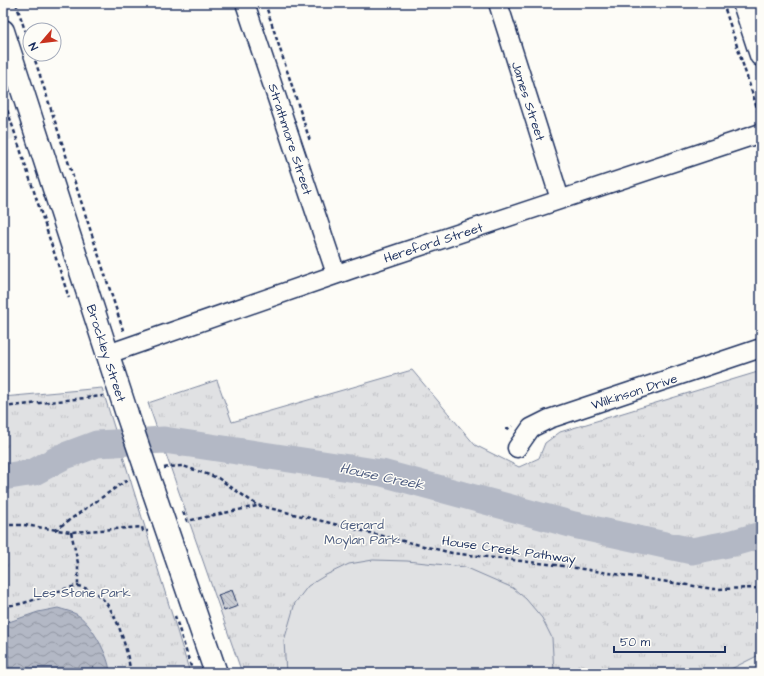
<svg xmlns="http://www.w3.org/2000/svg" width="764" height="676" viewBox="0 0 764 676" font-family="'Architects Daughter',sans-serif">
<defs>
<pattern id="park-tufts" width="24" height="20" patternUnits="userSpaceOnUse"><rect width="24" height="20" fill="#e0e1e3"/><path d="M3 7l-1-3M5 7V3M7 7l1-3M15 17l-1-3M17 17v-4M19 17l1-3" fill="none" stroke="#c0c1c5"/></pattern>
<pattern id="water-waves" width="16" height="10" patternUnits="userSpaceOnUse"><rect width="16" height="10" fill="#b3b8c5"/><path d="M0 5q4-4 8 0t8 0" fill="none" stroke="#9196a3"/></pattern>
<pattern id="building-back-hatch" width="6" height="6" patternUnits="userSpaceOnUse"><rect width="6" height="6" fill="#c9ccd3"/><path d="M-1 5l2 2M0 0l6 6M5-1l2 2" fill="none" stroke="#acb0b8"/></pattern>
</defs>
<rect width="100%" height="100%" fill="#fdfcf7"/>
<filter id="ink" filterUnits="userSpaceOnUse"><feTurbulence type="fractalNoise" baseFrequency=".025" numOctaves="2"/><feDisplacementMap in="SourceGraphic" scale="8" xChannelSelector="R" yChannelSelector="G"/><feConvolveMatrix kernelMatrix="1 2 1 2 8 2 1 2 1" color-interpolation-filters="sRGB"/></filter>
<g filter="url(#ink)">
<!-- built -->
<path fill="#edeeec" d="M3,102l12,36 -12,4z
M761,654v19h-38z"/>
<!-- park -->
<path fill="url(#park-tufts)" stroke="#7e88a0" d="M412,370l63,75 44,22 20,-9 6,-15 15,-11 201,-61v283l-38,19h-481l-94,-270 69,-23 15,42z
M102,388l88,285h-187v-276z"/>
<!-- pitch -->
<path fill="#e0e1e3" stroke="#7e88a0" d="M373,560l34,1 58,6 48,21 13,11 16,19 10,20 2,35h-268l-2,-32 11,-38 13,-17 18,-11 23,-11z"/>
<!-- water -->
<path fill="url(#water-waves)" stroke="#76819c" d="M58,608c6,2 12,3 18,6 14,7 34,43 34,59h-97l-10,-12v-37l35,-12z"/>
<g fill="none" stroke-linecap="round" stroke-linejoin="round">
<!-- river -->
<path stroke="#b3b8c5" stroke-width="27" d="M3,477l31,-5 28,-15 35,-13 67,-4 218,33 192,52 118,26 41,-8 28,-8"/>
</g>
<!-- building -->
<path fill="url(#building-back-hatch)" stroke="#1b2f5e" d="M232,590l6,16 -14,5 -6,-16z"/>
<g fill="none" stroke-linecap="round" stroke-linejoin="round">
<!-- minor casing -->
<g stroke="#1b2f5e" stroke-width="21">
<path id="minor" d="M245,3l91,271
M498,3l62,196
M108,354l244,-85 409,-136
M517,448l14,-20 18,-9 212,-71"/>
</g>
<!-- tertiary casing -->
<g stroke="#1b2f5e" stroke-width="25">
<path id="tertiary" d="M744,3l17,52"/>
</g>
<!-- secondary casing -->
<g stroke="#1b2f5e" stroke-width="25">
<path id="secondary" d="M3,31l124,383
M153,490l63,183"/>
</g>
<!-- path -->
<path stroke="#1b2f5e" stroke-width="2.5" stroke-dasharray="4 3" stroke-linecap="butt" d="M16,3l14,43
M265,3l45,138
M723,3l37,114h1
M33,54l91,279
M3,97l66,201
M3,407l100,-11
M506,430l6,-4
M164,468l5,-1 14,-1 35,12 39,27 195,48 104,12 158,24 47,-1
M183,512l4,9 70,-15
M3,525h21l47,7 71,-5 1,4h5
M55,530l69,-48 7,-2
M71,532l7,31v23
M3,606c8,-1 16,-1 24,-4 16,-4 33,-13 50,-16 3,0 7,2 11,3 28,10 38,58 43,84
M175,616l18,57"/>
<!-- minor -->
<use href="#minor" stroke="#fdfcf7" stroke-width="18"/>
<!-- tertiary -->
<use href="#tertiary" stroke="#fdfcf7" stroke-width="22"/>
<!-- secondary -->
<use href="#secondary" stroke="#fdfcf7" stroke-width="22"/>
<!-- secondary-bridge casing -->
<g stroke="#1b2f5e" stroke-width="25" stroke-linecap="butt">
<path id="secondary-bridge" d="M127,414l26,76"/>
</g>
<!-- secondary-bridge -->
<use href="#secondary-bridge" stroke="#fdfcf7" stroke-width="22"/>
</g>
</g>
<g text-anchor="middle" stroke-width="3" stroke-linejoin="round" paint-order="stroke">
<!-- street labels -->
<g font-size="13" fill="#1b2f5e" stroke="#fdfcf7">
<text transform="translate(529 101) rotate(72)" y="5">James Street</text>
<text transform="translate(291 139) rotate(72)" y="5">Strathmore Street</text>
<text transform="translate(433 242) rotate(-18)" y="5">Hereford Street</text>
<text transform="translate(107 353) rotate(72)" y="5">Brockley Street</text>
<text transform="translate(634 391) rotate(-18)" y="5">Wilkinson Drive</text>
<text transform="translate(509 549) rotate(8)" y="5">House Creek Pathway</text>
</g>
<!-- park labels -->
<g font-size="13" fill="#4c5c7f" stroke="#fdfcf7">
<text x="362" y="529">Gerard<tspan x="362" dy="15">Moylan Park</tspan></text>
<text x="82" y="597">Les Stone Park</text>
</g>
<!-- water labels -->
<g font-size="14" font-style="italic" fill="#49587d" stroke="#fdfcf7">
<text transform="translate(382 476) rotate(12)" y="5">House Creek</text>
</g>
</g>
<!-- margin -->
<rect width="764" height="676" fill="none" stroke="#fdfcf7" stroke-width="16"/>
<rect x="8" y="8" width="748" height="660" fill="none" stroke="#1b2f5e" stroke-width="1.5" filter="url(#ink)"/>
<!-- north arrow -->
<g transform="translate(42 42) rotate(242)"><circle r="19" fill="#fdfcf7" stroke="#a3aaba"/>
<path d="M0-3L7 15L0 10L-7 15Z" fill="#c8321e"/>
<text y="-6" font-size="11" font-weight="bold" text-anchor="middle" fill="#1b2f5e">N</text>
</g>
<!-- scale -->
<path d="M614 646v6h111v-6" fill="none" stroke="#1b2f5e" stroke-width="2"/>
<text x="620" y="646" font-size="12" fill="#1b2f5e" stroke="#fdfcf7" stroke-width="3" paint-order="stroke">50 m</text>
</svg>
